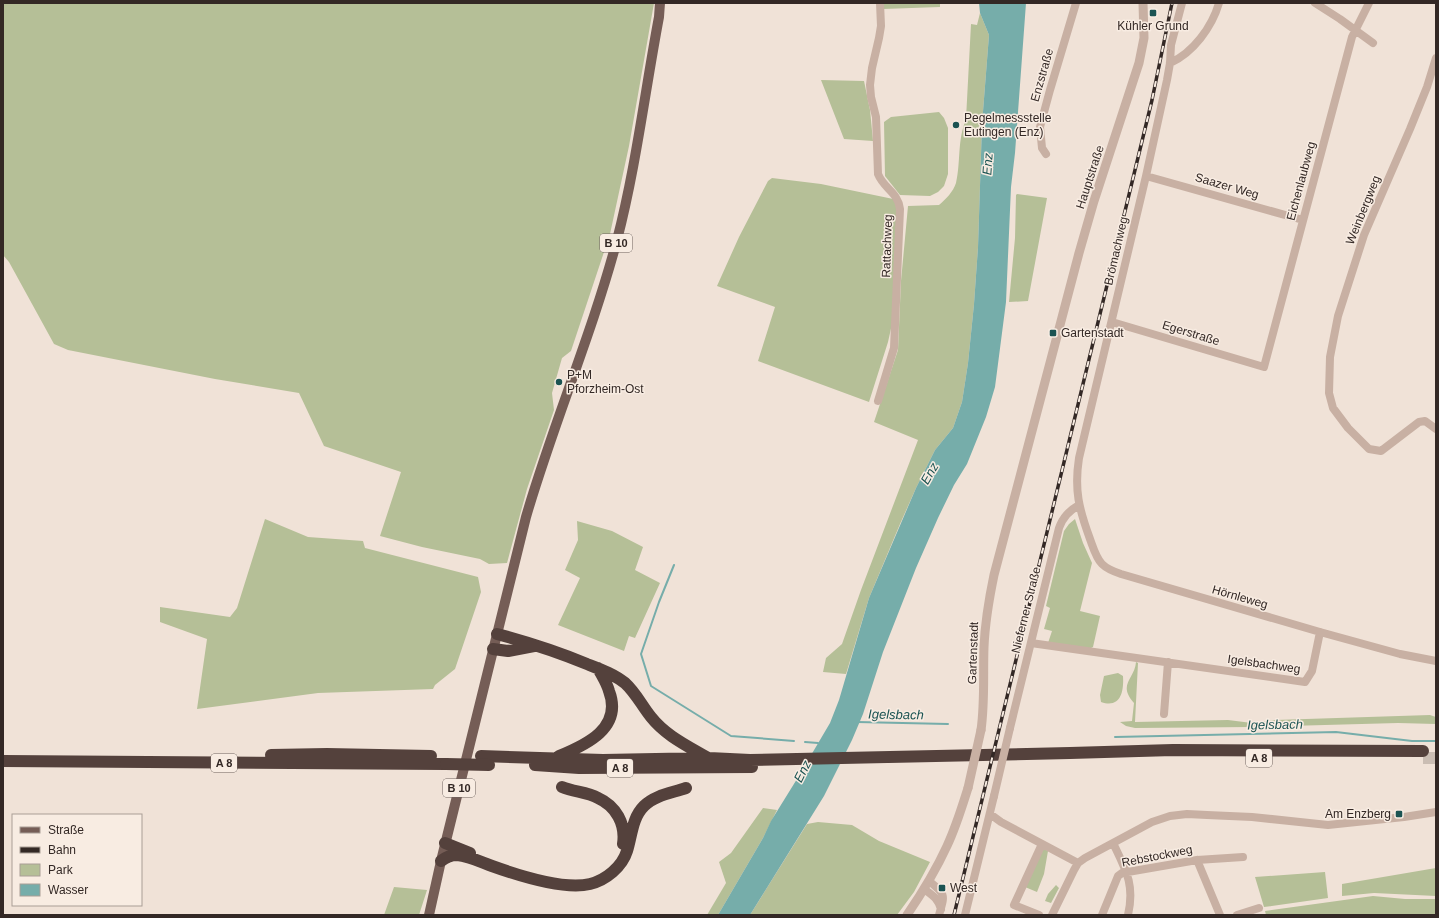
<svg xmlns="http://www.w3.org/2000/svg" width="1439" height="918" viewBox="0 0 1439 918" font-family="Arial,sans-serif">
<rect width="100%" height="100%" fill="#f0e2d7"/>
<!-- green -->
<path fill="#b5bf97" d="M3,3h651l-25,143 -19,88 -39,117 -9,7 -10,35 2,17 -27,79 -20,74 -18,1 -9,-5 -58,-12 -42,-11 21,-64 -77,-26 -25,-53 -84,-14 -147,-29 -14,-6 -45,-82 -6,-7z
M882,3h58v4l-57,2z
M980,13l9,22 -7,89 -4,123 -4,57 -6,59 -6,39 -9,26 -18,22 -19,38 -16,36 -31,74 -23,76 -23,-2 3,-14 16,-14 19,-54 57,-150 -44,-18 24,-72 3,-69 7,-75 31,-1c7,-6 14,-13 17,-22 5,-22 1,-41 10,-64l5,-95 6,1z
M821,80l43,1 6,29 3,31 -29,-2z
M939,112l5,6 4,10v46l-4,12 -6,6 -8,4 -30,-1 -15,-19 -1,-54 7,-5z
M772,178l49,6 77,16 -2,106 -8,36 -19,60 -111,-41 17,-54 -58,-21 22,-49 29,-56z
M1017,194l30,4 -19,103 -19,1 6,-64 1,-43z
M265,519l43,18 55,4 2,7 113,29 3,15 -26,77 -20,16 -2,4 -115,4 -121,16 10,-70 -47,-17v-15l70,10 7,-9z
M1075,519l8,24 9,20 -12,48 20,5 -7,31 -4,2 -41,-6 4,-12 -8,-2 6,-21 -4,-2 18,-75 5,-7z
M577,521l35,10 31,16 -8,23 25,13 -25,55 -6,-2 -5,15 -66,-26 22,-47 -15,-8 13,-30z
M1136,662l2,1 -3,59 93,-2 24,3 23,-3 155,-5 6,2v7l-38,-1 -146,4 -117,1 -9,-2 -6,-4 12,-1 2,-18c-17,-19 1,-24 2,-41z
M1118,673l5,3c1,15 -2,33 -22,26l-1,-7 4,-19z
M763,808l14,2 -14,28 -45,77h-11l19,-32 -7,-21 12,-9z
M818,822l34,3 27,16 51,21 -16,30 -17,23h-147l57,-91z
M1043,848l5,3 -4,23 -7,18 -12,-5z
M1436,868v28l-62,-3 -32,3v-12z
M1325,872l3,26 -64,9 -9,-30z
M1056,885l3,3 -8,15 -6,-2 3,-7z
M394,887l33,3 -8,25h-35z
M1373,896l32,3h31v16h-170l-1,-4z"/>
<!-- water -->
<path fill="#76adaa" d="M979,3h47l-11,150 -4,34 -5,115 -11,85 -9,30 -19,47 -13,21 -16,33 -22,50 -33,84 -20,62 -11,26 -28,56 -74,119h-32l45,-77 8,-17 26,-42 33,-56 9,-23 30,-102 47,-110 19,-38 18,-22 9,-26 6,-39 6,-59 4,-57 4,-123 7,-89 -9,-22z"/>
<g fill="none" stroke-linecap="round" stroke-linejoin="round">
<!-- stream -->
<path stroke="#76adaa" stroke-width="2" d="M674,565l-15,37 -18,52 10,32 80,50 63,5
M857,722l91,2
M1115,737l221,-5 76,9h24
M805,742l13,1"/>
<!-- motorway-tunnel -->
<path stroke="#cabdb3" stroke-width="12" stroke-dasharray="12 6" stroke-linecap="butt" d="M1423,758h13"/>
<!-- minor -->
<path stroke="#c8b0a3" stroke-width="8" d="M1182,3l-11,42 -1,18 -3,17 -21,96 -67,282c-5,32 0,51 11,81 3,8 6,19 12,25 5,5 13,8 19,10l199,58 80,22 36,7
M1315,3l25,16 33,24
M1436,58l-9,29 -17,42 -46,106 -26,81 -8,41 -1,36 4,15 15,20 21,21 12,2 38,-29 6,-1 11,8
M1170,63c23,-10 42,-36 49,-60
M1046,154l-4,-6 -2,-21 10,-37 26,-87
M1146,176l157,44
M1112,322l152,45 88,-330 17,-34
M878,401l16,-53 6,-139c-2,-17 -16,-20 -22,-35l-2,-57 -5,-20 -1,-12 2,-17 7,-30 2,-12 -1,-23
M1031,643l274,39 7,-11 8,-39
M1164,714l4,-52
M1010,728l49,-200c4,-11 10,-17 20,-23
M990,814l11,8 77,41
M1113,843c13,27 22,42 15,72
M1197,860l23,55
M929,881c17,14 16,13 10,34
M924,889c8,6 14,9 17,20
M965,915l29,-119
M1039,915l-25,-10 28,-61
M1052,915l22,-45 4,-7 7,-5 67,-36 18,-6 17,-2 20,1 45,2 76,8 76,-8 32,-5
M1102,915l16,-39 4,-3 75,-13 46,-3
M1237,915l22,-7"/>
<!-- tertiary -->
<path stroke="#c8b0a3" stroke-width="9" d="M981,730c4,-28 2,-55 3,-83 1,-24 5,-48 10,-72l85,-322 15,-52 45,-138 5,-25 -1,-35
M907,915c15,-22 29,-45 40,-69 9,-19 15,-39 21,-58"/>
<!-- primary -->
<path stroke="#755d56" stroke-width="10" d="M429,915l12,-54 85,-344c27,-93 66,-183 91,-277 19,-73 28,-149 42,-223l1,-14"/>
<!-- motorway -->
<path stroke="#54413c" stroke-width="12" d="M497,634c30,8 61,18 90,30 13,5 27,10 38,19 11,10 17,23 26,34 15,19 37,29 57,41
M493,649l15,2 26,-5
M271,755l56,-1 104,2
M481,756l122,4 106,-2 41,2 320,-7 103,-3 250,1
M559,756c27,-11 64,-28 50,-65 -2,-8 -7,-15 -11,-23
M3,761l443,3
M535,765l44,3 173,-1
M562,787c12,5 25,5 36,11 18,8 28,26 25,46
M445,843l25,10
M441,861c5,-4 9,-6 16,-6 12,1 24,7 35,11 25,9 72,24 98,18 16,-4 32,-17 37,-33 5,-16 5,-33 17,-45 11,-11 28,-13 42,-18"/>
<!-- rail casing -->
<g stroke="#332825" stroke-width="3.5">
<path id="rail" d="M954,915l198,-815 20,-97"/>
</g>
<!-- rail -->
<use href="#rail" stroke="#f8ece2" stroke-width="2" stroke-dasharray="6" stroke-linecap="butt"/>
<!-- minor-bridge -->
<path stroke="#c8b0a3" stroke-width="8" d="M994,796l16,-68"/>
<!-- tertiary-bridge -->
<path stroke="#c8b0a3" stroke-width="9" d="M968,788l13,-58"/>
<!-- motorway-bridge -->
<path stroke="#54413c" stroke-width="12" d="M446,764l43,1"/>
</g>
<!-- markers -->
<g fill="#1b5352" stroke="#f8ece2" stroke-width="1.5">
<rect x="1149" y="9" width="8" height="8" rx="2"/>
<circle cx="956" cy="125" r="4"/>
<rect x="1049" y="329" width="8" height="8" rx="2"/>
<circle cx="559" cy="382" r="4"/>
<rect x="1395" y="810" width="8" height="8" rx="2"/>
<rect x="938" y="884" width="8" height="8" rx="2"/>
</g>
<g text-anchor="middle" stroke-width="3" stroke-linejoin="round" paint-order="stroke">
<!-- shield labels -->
<g fill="#f8ece2" stroke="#6e635e" stroke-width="1">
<rect x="600" y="234" width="32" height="18" rx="3"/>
<rect x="1246" y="749" width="26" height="18" rx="3"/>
<rect x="211" y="754" width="26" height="18" rx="3"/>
<rect x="607" y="759" width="26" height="18" rx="3"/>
<rect x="443" y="779" width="32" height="18" rx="3"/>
</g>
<g font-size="11" font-weight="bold" fill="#332825">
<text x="616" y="247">B 10</text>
<text x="1259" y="762">A 8</text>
<text x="224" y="767">A 8</text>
<text x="620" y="772">A 8</text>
<text x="459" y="792">B 10</text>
</g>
<!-- poi labels -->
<g font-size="12" fill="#332825" stroke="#f8ece2" text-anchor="start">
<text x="1153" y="30" text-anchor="middle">Kühler Grund</text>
<text x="964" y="122">Pegelmessstelle<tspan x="964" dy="14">Eutingen (Enz)</tspan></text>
<text x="1061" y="337">Gartenstadt</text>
<text x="567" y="379">P+M<tspan x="567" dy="14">Pforzheim-Ost</tspan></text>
<text x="1391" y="818" text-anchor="end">Am Enzberg</text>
<text x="950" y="892">West</text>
</g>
<!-- street labels -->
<g font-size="12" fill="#332825" stroke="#f8ece2">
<text transform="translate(1042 75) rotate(-74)" y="4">Enzstraße</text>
<text transform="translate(1090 177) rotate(-72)" y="4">Hauptstraße</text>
<text transform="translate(1301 181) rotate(-75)" y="4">Eichenlaubweg</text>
<text transform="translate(1227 186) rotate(16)" y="4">Saazer Weg</text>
<text transform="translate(1363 210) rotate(-68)" y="4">Weinbergweg</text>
<text transform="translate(887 246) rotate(-88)" y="4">Rattachweg</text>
<text transform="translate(1116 251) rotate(-77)" y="4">Brömachweg</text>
<text transform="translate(1191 333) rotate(17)" y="4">Egerstraße</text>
<text transform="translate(1240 597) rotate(16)" y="4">Hörnleweg</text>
<text transform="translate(1026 610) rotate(-76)" y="4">Nieferner Straße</text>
<text transform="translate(973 653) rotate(-88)" y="4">Gartenstadt</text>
<text transform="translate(1264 664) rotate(8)" y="4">Igelsbachweg</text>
<text transform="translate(1157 856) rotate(-11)" y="4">Rebstockweg</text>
</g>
<!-- water labels -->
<g font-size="13" font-style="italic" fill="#1b5352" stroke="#f8ece2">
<text transform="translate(987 164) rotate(-86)" y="5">Enz</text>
<text transform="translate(929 473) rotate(-60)" y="5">Enz</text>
<text transform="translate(896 714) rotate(1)" y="5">Igelsbach</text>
<text transform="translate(1275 724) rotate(-1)" y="5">Igelsbach</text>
<text transform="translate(802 771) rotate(-63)" y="5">Enz</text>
</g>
</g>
<!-- border -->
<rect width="1439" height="918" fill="none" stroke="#332825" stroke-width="8"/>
<!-- legend -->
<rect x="12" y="814" width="130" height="92" fill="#f8ece2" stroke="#a99e96"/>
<rect x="20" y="827" width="20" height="6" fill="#755d56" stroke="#a99e96"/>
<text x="48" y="834" font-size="12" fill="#332825">Straße</text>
<rect x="20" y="847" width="20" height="6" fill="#332825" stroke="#a99e96"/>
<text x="48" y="854" font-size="12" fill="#332825">Bahn</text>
<rect x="20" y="864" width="20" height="12" fill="#b5bf97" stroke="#a99e96"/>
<text x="48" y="874" font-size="12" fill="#332825">Park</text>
<rect x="20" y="884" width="20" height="12" fill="#76adaa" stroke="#a99e96"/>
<text x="48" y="894" font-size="12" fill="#332825">Wasser</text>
</svg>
